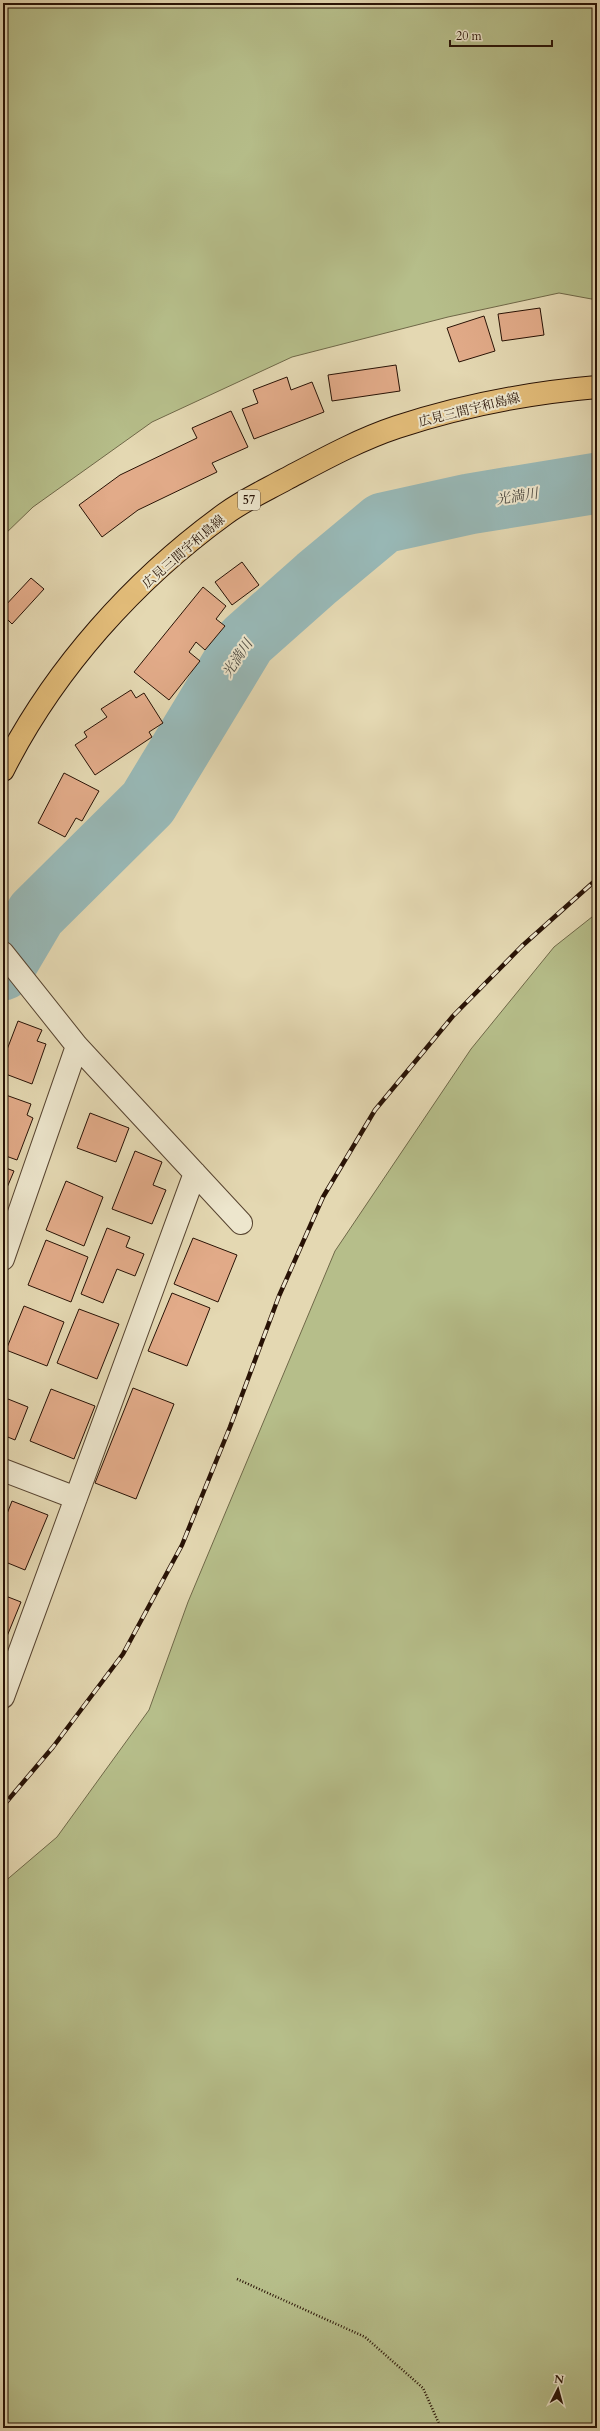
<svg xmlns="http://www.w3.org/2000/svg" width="600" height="2431" viewBox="0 0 600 2431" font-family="Cardo,'Noto Serif JP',serif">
<rect width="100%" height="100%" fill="#e4d8b2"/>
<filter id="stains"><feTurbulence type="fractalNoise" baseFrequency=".005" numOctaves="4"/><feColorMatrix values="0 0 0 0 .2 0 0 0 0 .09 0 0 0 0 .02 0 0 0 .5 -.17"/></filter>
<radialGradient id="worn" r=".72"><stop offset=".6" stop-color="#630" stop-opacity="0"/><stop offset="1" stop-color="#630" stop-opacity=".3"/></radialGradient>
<!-- green -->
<path fill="#b6be8a" stroke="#6f6848" d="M3,3h594v297l-38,-7 -111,24 -156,40 -140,65 -119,85 -30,29z
M597,913v1515h-594v-545l54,-46 92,-127 39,-108 147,-351 136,-202 83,-102z"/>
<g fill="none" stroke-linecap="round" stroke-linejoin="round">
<!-- river -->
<path stroke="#98b8b6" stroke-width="61" d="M3,970l33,-56 112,-111 98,-162 71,-63 66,-55 86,-19 128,-21"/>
</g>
<!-- building -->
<path fill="#e2ab89" stroke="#281205" d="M540,308l4,27 -42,6 -4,-27z
M484,316l11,35 -36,11 -12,-34z
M396,365l4,26 -68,10 -4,-26z
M287,377l4,13 21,-8 12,30 -70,27 -12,-30 16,-6 -5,-13z
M231,411l17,36 -36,16 5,9 -79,38 -36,27 -23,-32 41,-30 77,-37 -5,-10z
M242,562l17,23 -27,20 -17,-23z
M31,578l13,11 -32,35 -9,-9v-7z
M203,587l23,19 -10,13 9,7 -20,24 -9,-8 -7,10 11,9 -31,39 -35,-28z
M131,690l5,8 8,-5 19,30 -14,9 3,5 -57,38 -20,-30 12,-8 -3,-5 23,-15 -6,-8z
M64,773l35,18 -17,30 -6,-3 -11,19 -27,-14z
M18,1021l24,9 -5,11 9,3 -14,40 -29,-11v-13z
M3,1094l28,10 -4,11 6,3 -16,42 -14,-5z
M90,1113l39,15 -13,34 -39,-14z
M135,1151l27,11 -9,23 13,5 -14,34 -40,-15z
M3,1167l11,4 -11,26z
M66,1181l37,16 -19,49 -38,-16z
M107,1228l23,9 -4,10 18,7 -9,22 -18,-7 -14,34 -22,-9z
M193,1238l44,17 -19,47 -44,-18z
M46,1240l42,17 -17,45 -43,-17z
M172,1293l38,15 -23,58 -39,-15z
M24,1306l40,16 -17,44 -41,-16z
M79,1309l40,15 -22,55 -40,-16z
M133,1388l41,16 -38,95 -41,-16z
M51,1389l44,17 -21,53 -44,-18z
M3,1397l25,10 -13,33 -12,-5z
M12,1501l36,14 -23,55 -22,-9v-37z
M3,1595l18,7 -18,44z"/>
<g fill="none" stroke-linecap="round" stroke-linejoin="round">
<!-- street casing -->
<g stroke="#574430" stroke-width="24">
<path id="street" d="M3,953l74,93 164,177
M3,1259l74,-213
M3,1470l73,28
M3,1697l192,-524"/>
</g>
<!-- primary casing -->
<g stroke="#281205" stroke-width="24">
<path id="primary" d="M3,770c51,-101 131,-190 222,-256 19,-14 41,-24 61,-35 36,-19 72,-39 111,-52 67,-22 130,-34 200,-40"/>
</g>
<!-- path -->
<path stroke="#281205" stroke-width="2.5" stroke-dasharray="1 2" stroke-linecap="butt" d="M237,2279l128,58 58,51 18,40"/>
<!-- street -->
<use href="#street" stroke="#ede6cd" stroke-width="22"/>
<!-- primary -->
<use href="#primary" stroke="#e2bc79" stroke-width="22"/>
<!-- rail casing -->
<g stroke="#281205" stroke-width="4.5">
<path id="rail" d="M3,1806l50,-59 70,-93 59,-109 48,-118 49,-131 44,-99 52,-87 78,-94 69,-70 75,-67"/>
</g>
<!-- rail -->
<use href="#rail" stroke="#ede6cd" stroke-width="3" stroke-dasharray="9" stroke-linecap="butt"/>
</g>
<g text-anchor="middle" stroke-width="4" stroke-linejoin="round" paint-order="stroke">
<!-- shield labels -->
<rect fill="#ede6cd" stroke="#635241" stroke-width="1" x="238" y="490" width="22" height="20" rx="3"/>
<g font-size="12" font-weight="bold" fill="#281205">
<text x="249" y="504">57</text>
</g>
<!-- street labels -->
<g font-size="13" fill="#281205" stroke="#ede6cd">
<text transform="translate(469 409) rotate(-14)" y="5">広見三間宇和島線</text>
<text transform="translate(183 551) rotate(-41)" y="5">広見三間宇和島線</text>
</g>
<!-- water labels -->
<g font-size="14" font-style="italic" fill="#4f4c43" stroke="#ede6cd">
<text transform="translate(517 496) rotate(-9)" y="5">光満川</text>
<text transform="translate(237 658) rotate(-56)" y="5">光満川</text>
</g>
</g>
<!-- margin -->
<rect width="600" height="2431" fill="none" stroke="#e4d8b2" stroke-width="16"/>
<rect x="4" y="4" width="592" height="2423" fill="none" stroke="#281205" stroke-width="2"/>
<rect x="8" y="8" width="584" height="2415" fill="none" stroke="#281205"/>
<!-- north arrow -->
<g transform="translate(558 2389) rotate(6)" stroke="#ede6cd" stroke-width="3" paint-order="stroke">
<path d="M0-3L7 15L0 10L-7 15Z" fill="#281205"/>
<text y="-6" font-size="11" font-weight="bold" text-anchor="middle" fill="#281205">N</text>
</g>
<!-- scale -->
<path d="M450 40v6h102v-6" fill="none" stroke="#281205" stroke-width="2"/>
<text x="456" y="40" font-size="12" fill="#281205" stroke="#ede6cd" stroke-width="3" paint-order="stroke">20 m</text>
<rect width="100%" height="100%" filter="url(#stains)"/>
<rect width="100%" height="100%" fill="url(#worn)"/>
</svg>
